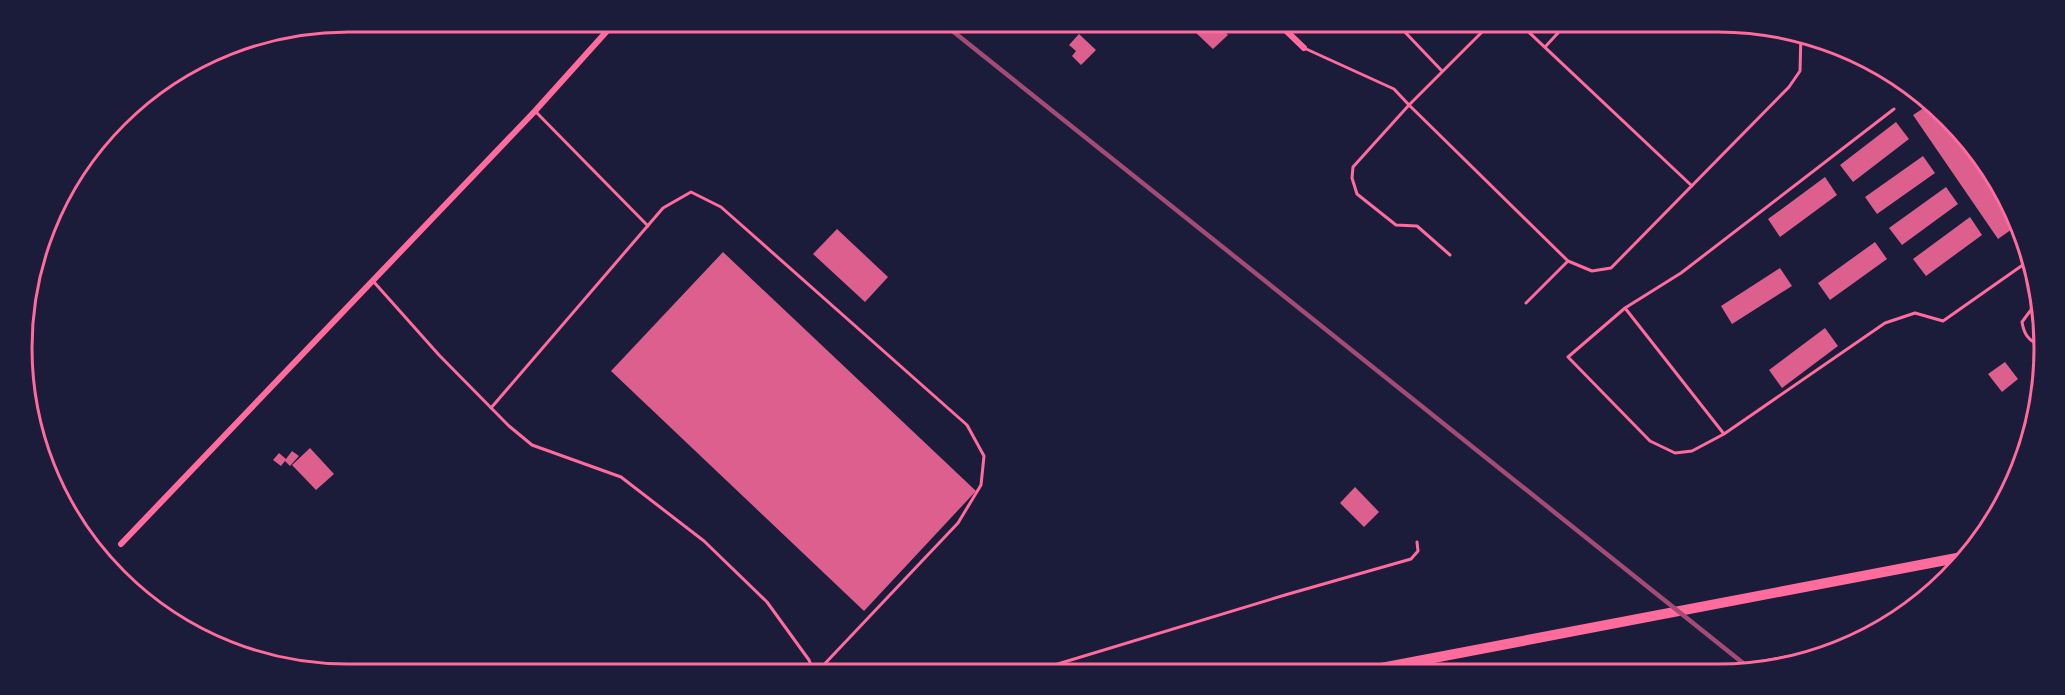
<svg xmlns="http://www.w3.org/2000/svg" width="2065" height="695" viewBox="0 0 2065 695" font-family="Quicksand,sans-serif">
<rect width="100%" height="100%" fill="#1b1b3a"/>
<!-- building -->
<path fill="#dd5f8e" d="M1204,21h11l13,14 -15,14 -19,-18z
M1079,34l17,16 -15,15 -9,-9 4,-5 -7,-6z
M1930,104l70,80 15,43 -17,12 -85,-124z
M1896,122l13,17 -56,43 -13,-17z
M1923,156l12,17 -58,41 -12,-17z
M1825,177l12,18 -57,42 -12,-18z
M1946,187l12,17 -56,41 -13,-17z
M1970,217l12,18 -56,41 -13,-17z
M837,229l51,48 -23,25 -52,-48z
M1875,242l12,17 -57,41 -12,-17z
M723,252l253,239 -112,120 -253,-240z
M1780,268l12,18 -60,38 -11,-18z
M1825,328l13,18 -56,42 -13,-18z
M2005,362l13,17 -16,13 -14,-18z
M310,448l24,26 -18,16 -24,-25z
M292,451l7,5 -9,10 -5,-5 -4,5 -8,-6 6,-7 7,6z
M1355,487l24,25 -15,15 -24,-24z"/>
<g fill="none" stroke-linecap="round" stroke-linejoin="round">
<!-- service -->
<path stroke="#ff6b9d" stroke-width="3" d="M1493,21l-84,84 159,156 24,10 19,-3 178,-181 11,-16 1,-39
M1517,21l175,165
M1402,29l40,42
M1545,47l24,-26
M1304,48l90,41 15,16 -56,62 -1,11 5,16 39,31 21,1 33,29
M1894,109l-213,164 -56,35 -57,49 82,84 25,12 17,-2 32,-17 161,-111 30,-10 28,8 84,-59
M536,112l112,114
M373,281l66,74 70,71 23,19 89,32 83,64 63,61 42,58 5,13
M1526,303l42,-42
M1625,308l99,126
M2039,345c-11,-5 -15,-11 -17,-23l17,-23
M491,408l172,-200 28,-16 30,15 246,218 17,31 -3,29 -23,38 -142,150
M1028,673l257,-78 126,-36 7,-8 -1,-9"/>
<!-- minor -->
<path stroke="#ff6b9d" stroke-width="6" d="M1276,21l28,27
M121,544l414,-433 81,-90"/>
<!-- primary -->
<path stroke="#ff6b9d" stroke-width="10" d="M1729,671l103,-19
M1360,672l602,-115"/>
<!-- rail -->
<path stroke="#a44b75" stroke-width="4.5" d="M940,21l813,650"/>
</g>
<!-- crop -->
<path d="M0 0H2065V695H0ZM348 32H1718A316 316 0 0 1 2034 348V348A316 316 0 0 1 1718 664H348A316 316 0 0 1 32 348V348A316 316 0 0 1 348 32Z" fill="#1b1b3a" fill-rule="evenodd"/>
<path fill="none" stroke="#ff6b9d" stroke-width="3" d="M348 32H1718A316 316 0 0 1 2034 348V348A316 316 0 0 1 1718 664H348A316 316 0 0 1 32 348V348A316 316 0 0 1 348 32Z"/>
</svg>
